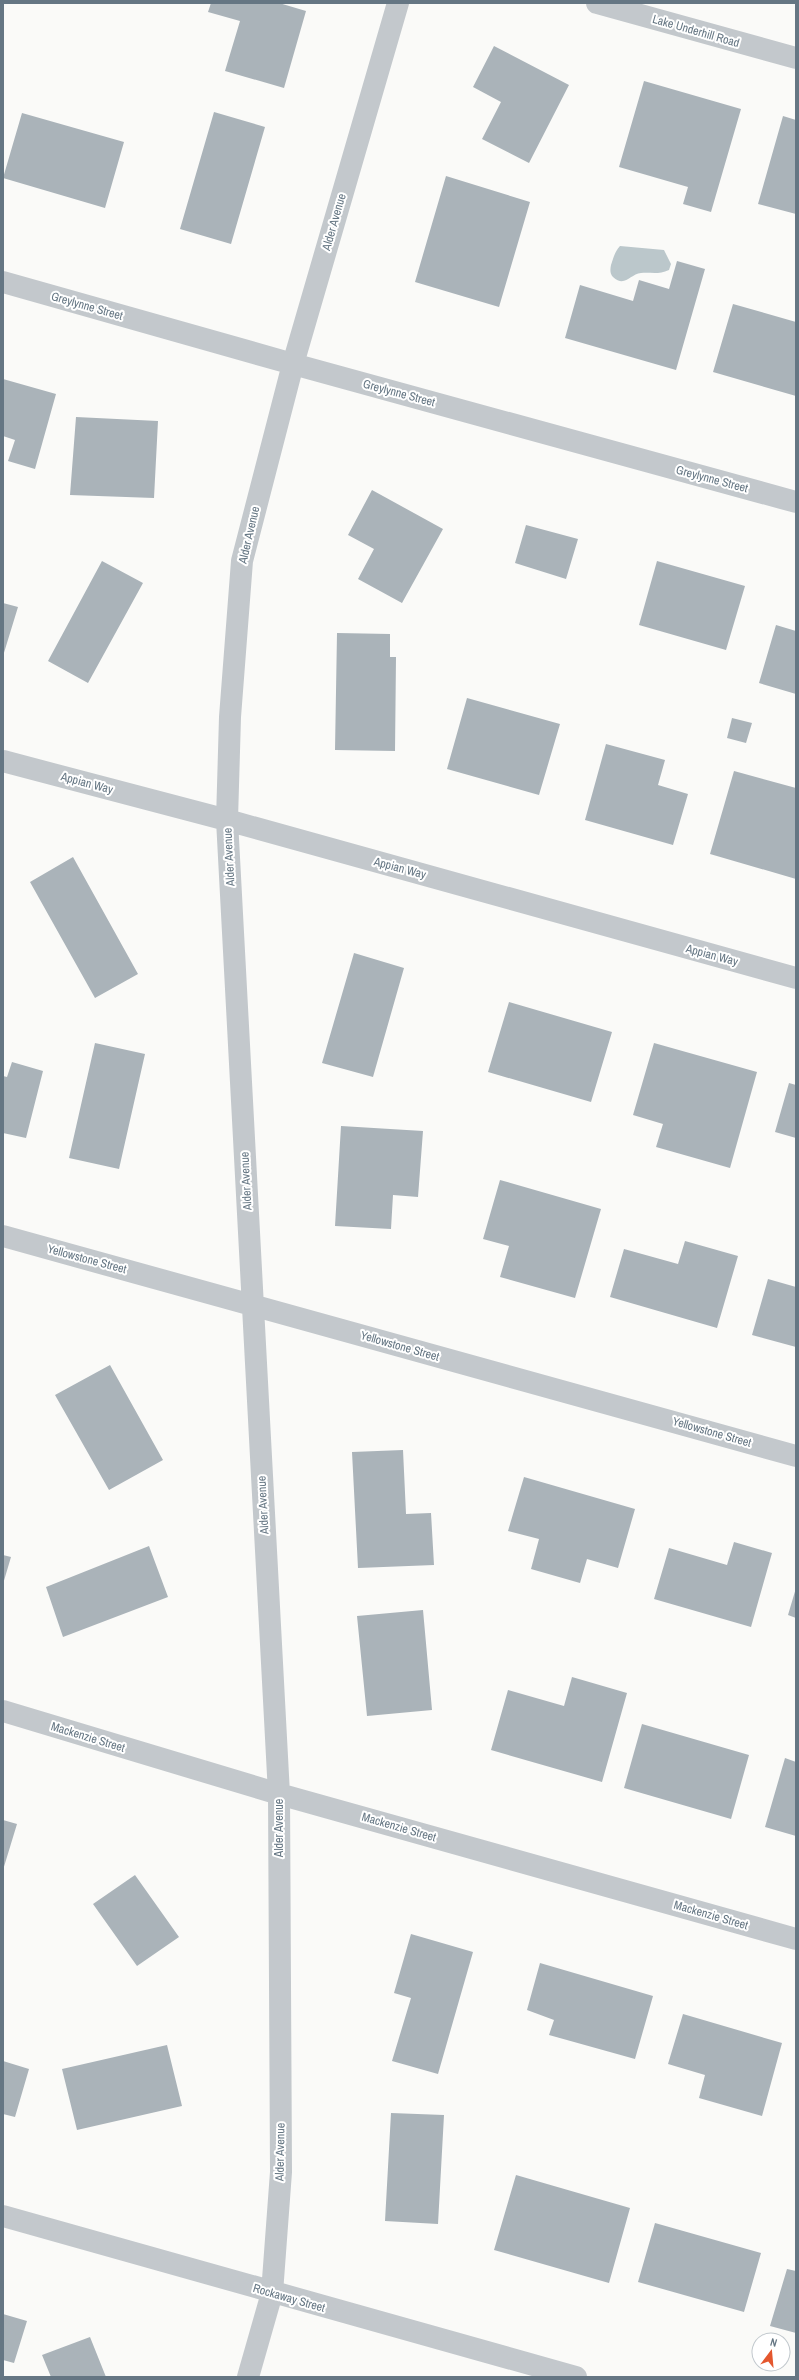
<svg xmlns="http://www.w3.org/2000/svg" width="799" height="2380" viewBox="0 0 799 2380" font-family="'Archivo Narrow',sans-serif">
<rect width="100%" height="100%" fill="#fafaf8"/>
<!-- water -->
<path fill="#bbc7cb" d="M620,246l44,4 7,14 -2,6c-11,5 -18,2 -28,3 -11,1 -16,15 -28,4 -3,-3 -3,-7 -2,-12 2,-6 4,-14 9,-19z"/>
<!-- building -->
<path fill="#aab3b9" d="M211,3h68l27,8 -22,77 -59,-17 15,-50 -32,-9z
M494,46l75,39 -40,78 -47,-24 19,-37 -28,-15z
M644,81l97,28 -30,103 -28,-8 5,-17 -69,-20z
M214,112l51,15 -34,117 -51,-15z
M22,113l102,29 -19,66 -102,-30z
M783,116l13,4v94l-38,-10z
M446,176l84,26 -31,105 -84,-25z
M677,261l28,8 -29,101 -111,-32 15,-53 53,16 6,-21 30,9z
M733,304l63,18v74l-83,-24z
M3,379l53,15 -21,75 -27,-8 7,-21 -12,-4z
M76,417l82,4 -4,77 -84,-3z
M372,490l71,39 -41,74 -44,-24 16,-30 -26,-14z
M526,525l52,14 -12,40 -51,-16z
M102,561l41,22 -55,100 -40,-22z
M657,561l88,25 -19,64 -87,-25z
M3,603l15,4 -15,49z
M776,625l20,6v63l-37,-11z
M337,633l53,1v23h6l-1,94 -60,-1z
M467,698l93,26 -21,71 -92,-26z
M732,718l20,5 -6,20 -19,-5z
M606,744l59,16 -7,25 30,9 -15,51 -88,-25z
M734,771l62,17v91l-86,-25z
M73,857l65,117 -43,24 -65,-116z
M354,953l50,15 -31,109 -51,-14z
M509,1002l103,30 -21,70 -103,-30z
M95,1043l50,11 -26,115 -50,-11z
M654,1043l103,29 -27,96 -74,-21 7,-23 -30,-9z
M12,1062l31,9 -17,67 -23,-5v-57l4,1z
M789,1083l7,2v53l-21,-6z
M341,1126l82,5 -5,66 -25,-2 -2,34 -56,-3z
M500,1180l101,29 -26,89 -75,-21 9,-31 -26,-7z
M685,1241l53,15 -21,72 -107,-31 14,-48 54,15z
M768,1279l28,8v60l-44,-12z
M110,1365l53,95 -54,30 -54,-95z
M403,1450l3,64 25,-1 3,52 -76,3 -6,-116z
M524,1477l111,32 -17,59 -31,-9 -7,24 -49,-14 8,-30 -31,-8z
M734,1542l38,11 -21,74 -97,-28 15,-51 58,17z
M149,1546l19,51 -105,40 -17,-50z
M3,1555l8,2 -8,27z
M796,1588v30l-8,-3z
M423,1610l9,100 -65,6 -10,-100z
M572,1677l55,16 -25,89 -111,-32 17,-60 56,16z
M642,1724l107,31 -18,64 -107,-31z
M785,1758l11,4v74l-31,-9z
M3,1820l14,4 -14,46z
M135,1875l44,62 -42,29 -44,-62z
M411,1934l62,18 -35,122 -46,-13 19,-63 -17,-5z
M540,1963l113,33 -18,63 -86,-24 5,-15 -27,-10z
M683,2014l99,29 -20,73 -63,-18 6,-23 -37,-11z
M167,2045l15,61 -105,24 -15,-61z
M3,2061l26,8 -14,48 -12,-3z
M391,2113l53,2 -6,109 -53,-3z
M516,2175l114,33 -21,75 -115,-33z
M655,2223l106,30 -17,59 -106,-30z
M787,2269l9,2v62l-26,-7z
M3,2314l24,7 -13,42 -11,-3z
M90,2337l16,40h-55l-9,-22z"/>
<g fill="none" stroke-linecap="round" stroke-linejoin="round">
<!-- minor -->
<path stroke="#c3c8cc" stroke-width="22" d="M597,3l199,55
M3,282l290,82 503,138
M3,761l224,59 569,158
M3,1236l793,220
M3,1711l276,83 517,145
M3,2216l573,161
M248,2377l24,-84 9,-121 -2,-378 -52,-974 3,-103 12,-156 51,-197 105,-361"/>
</g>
<g text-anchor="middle" stroke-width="4" stroke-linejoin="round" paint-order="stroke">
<!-- street labels -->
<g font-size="12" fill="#657683" stroke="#fff">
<text transform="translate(696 31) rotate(16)" y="4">Lake Underhill Road</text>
<text transform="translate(334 222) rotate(-74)" y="4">Alder Avenue</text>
<text transform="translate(87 306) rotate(16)" y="4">Greylynne Street</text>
<text transform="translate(399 393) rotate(15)" y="4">Greylynne Street</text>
<text transform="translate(712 479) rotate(15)" y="4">Greylynne Street</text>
<text transform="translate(249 535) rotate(-77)" y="4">Alder Avenue</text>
<text transform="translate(87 783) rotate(15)" y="4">Appian Way</text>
<text transform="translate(229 857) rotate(-93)" y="4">Alder Avenue</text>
<text transform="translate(400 868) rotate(15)" y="4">Appian Way</text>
<text transform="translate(712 955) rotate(15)" y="4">Appian Way</text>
<text transform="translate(246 1181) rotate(-93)" y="4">Alder Avenue</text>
<text transform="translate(87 1259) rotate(15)" y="4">Yellowstone Street</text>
<text transform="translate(400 1346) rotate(16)" y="4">Yellowstone Street</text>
<text transform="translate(712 1432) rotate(16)" y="4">Yellowstone Street</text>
<text transform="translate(263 1505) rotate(-93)" y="4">Alder Avenue</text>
<text transform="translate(88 1737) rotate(17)" y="4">Mackenzie Street</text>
<text transform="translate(399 1827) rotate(16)" y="4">Mackenzie Street</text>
<text transform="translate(279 1828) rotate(-90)" y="4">Alder Avenue</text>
<text transform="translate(711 1915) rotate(16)" y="4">Mackenzie Street</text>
<text transform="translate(280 2152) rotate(-89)" y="4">Alder Avenue</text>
<text transform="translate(289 2298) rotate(16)" y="4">Rockaway Street</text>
</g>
</g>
<!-- border -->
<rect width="799" height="2380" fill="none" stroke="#657683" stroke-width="8"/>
<!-- north arrow -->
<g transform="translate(771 2352) rotate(16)"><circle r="19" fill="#ffffff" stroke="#c1c8cd"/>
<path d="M0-3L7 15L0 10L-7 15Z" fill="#e4572e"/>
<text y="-6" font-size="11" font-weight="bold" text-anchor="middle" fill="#657683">N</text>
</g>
</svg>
